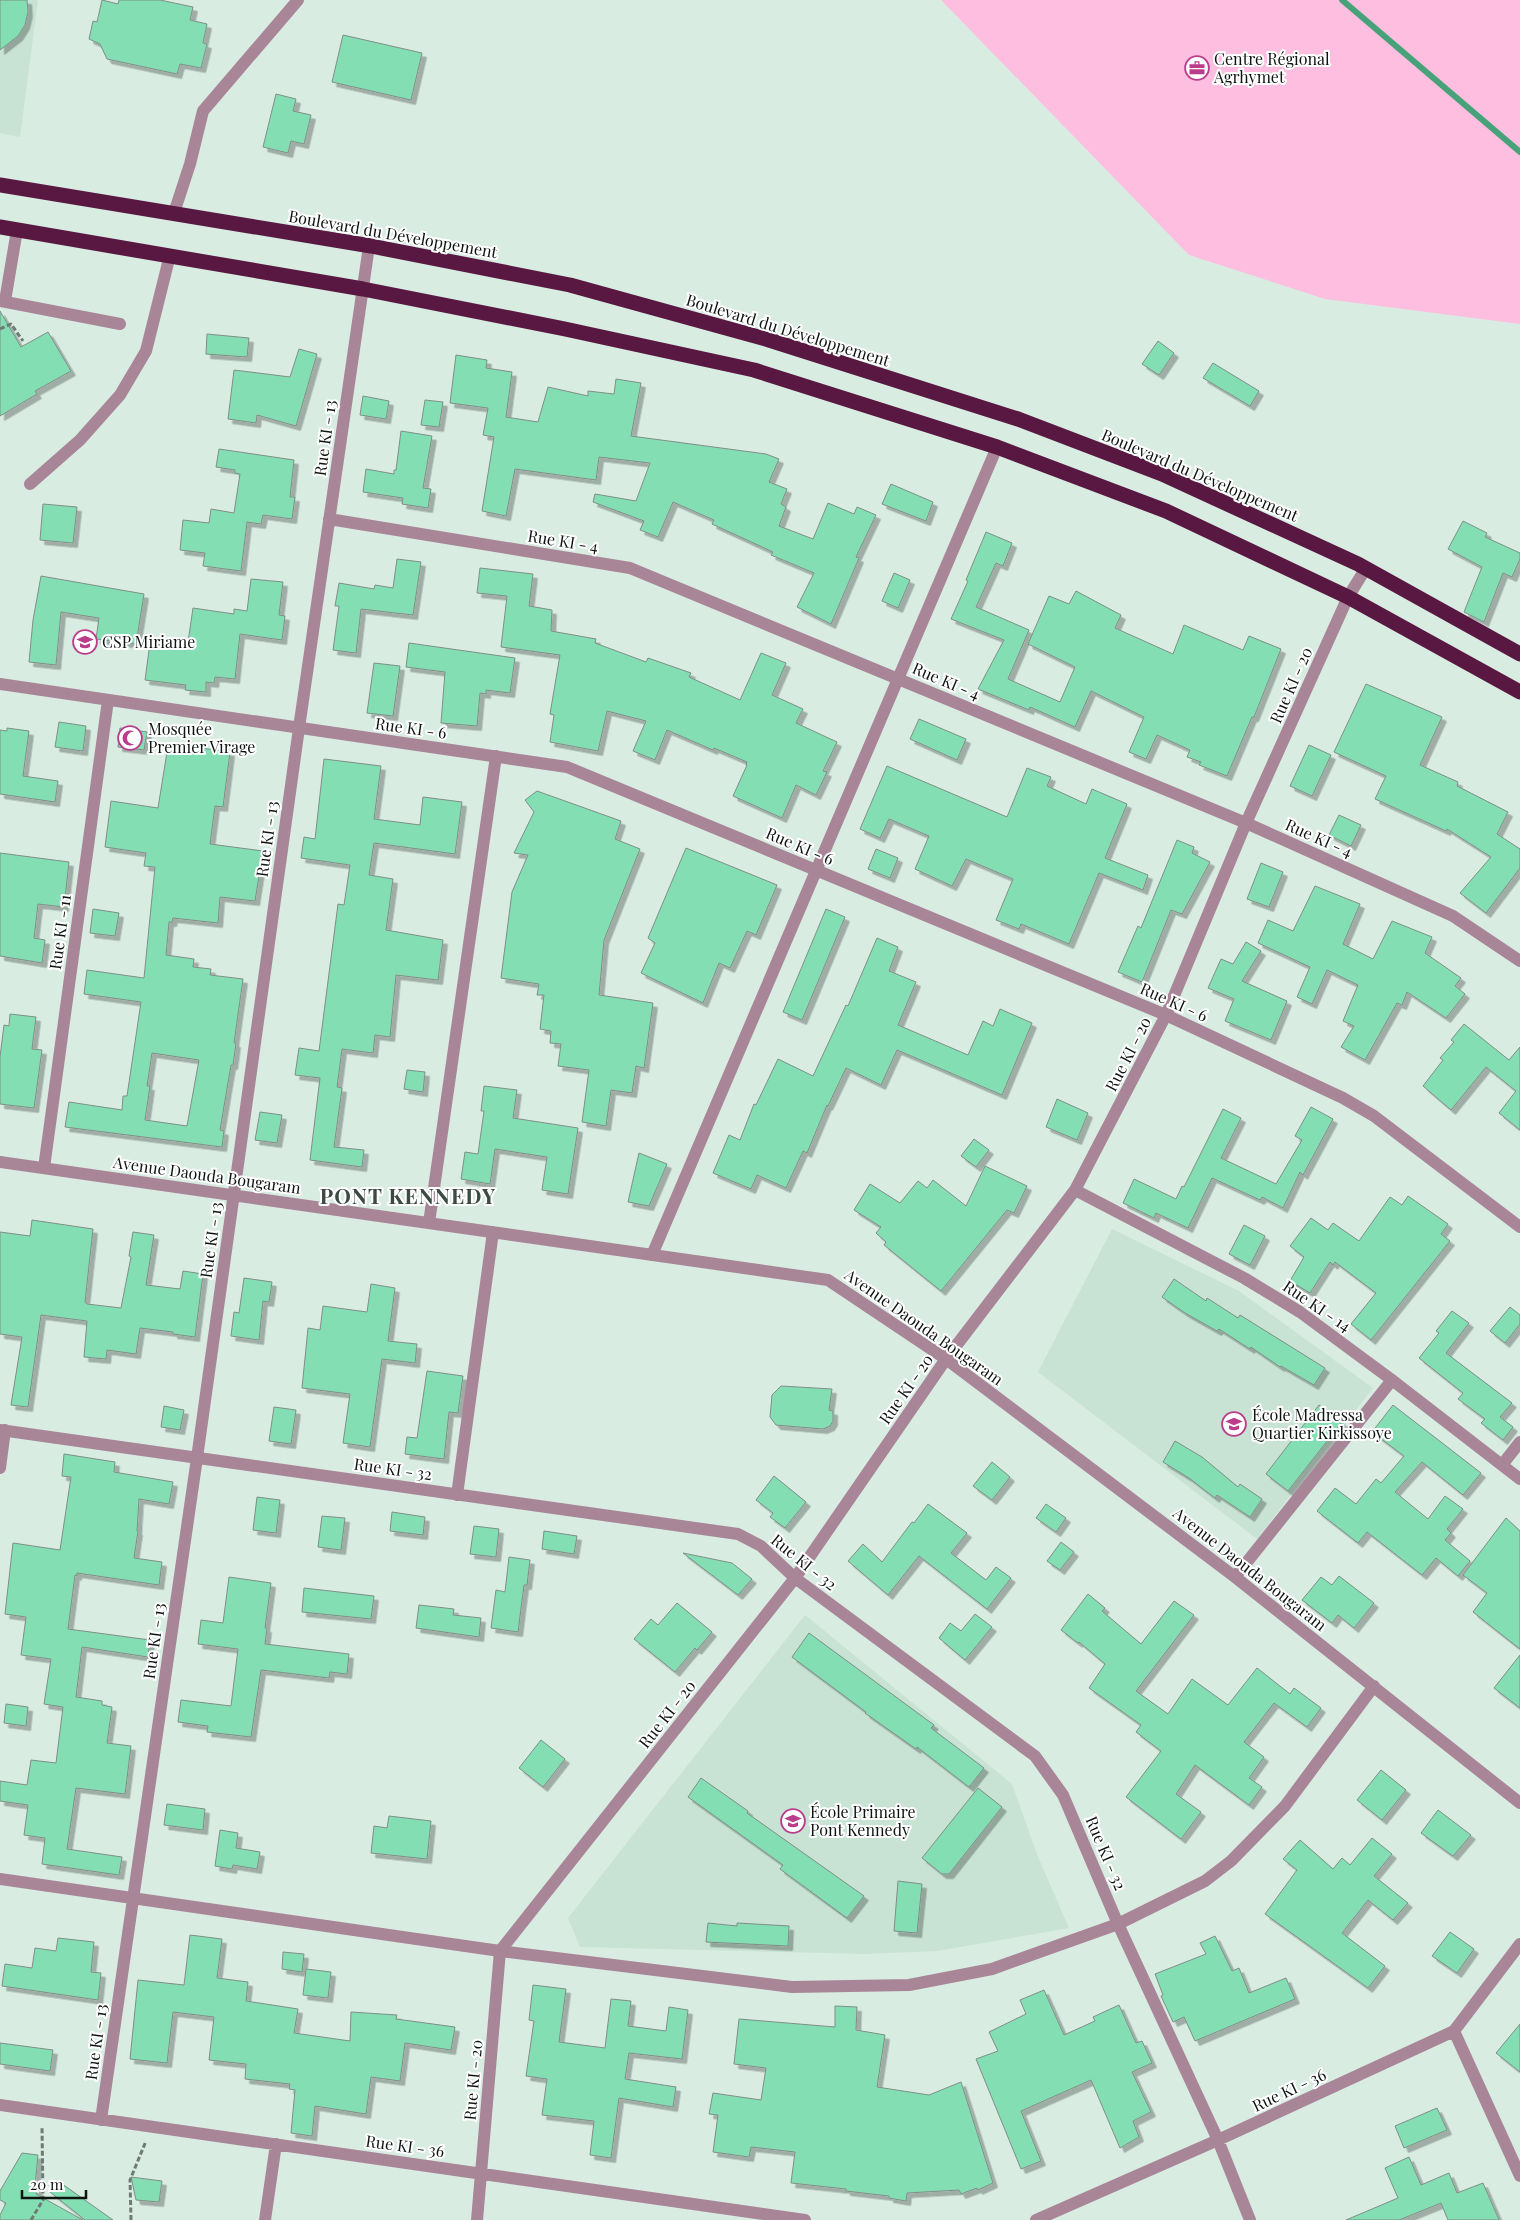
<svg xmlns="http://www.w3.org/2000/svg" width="1520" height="2220" viewBox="0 0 1520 2220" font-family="'Playfair Display',serif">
<defs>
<filter id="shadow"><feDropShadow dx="4.5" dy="4.5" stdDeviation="0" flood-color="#0004"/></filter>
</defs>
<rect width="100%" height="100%" fill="#d9ece2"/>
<!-- built -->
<path fill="#c8e2d4" d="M0,0h38l-18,137 -20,-4z
M1112,1229l127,62 134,97 -116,151 -219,-167z
M805,1615l207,169 26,73 31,71 -132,23 -73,3 -284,-7 -12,-29z"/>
<!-- green -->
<path fill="#fdbee0" d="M941,0h579v324l-195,-25 -136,-44z"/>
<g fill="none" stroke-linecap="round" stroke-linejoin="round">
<!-- stream -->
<path stroke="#47a27a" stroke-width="6" d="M1342,0l178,152"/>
</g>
<!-- building -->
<path fill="#84deb3" stroke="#7e8f86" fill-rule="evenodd" filter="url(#shadow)" d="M0,0h27l1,12 -3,13 -7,11 -18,14z
M102,0l16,4 1,-4h41l33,7 -3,13 17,4 -4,19 4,1 -6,24 -21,-4 -3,10 -70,-15 -7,-15 -11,-5 4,-18 4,1z
M343,35l79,18 -11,47 -79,-18z
M276,94l20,5 -3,12 18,4 -7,29 -13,-3 -3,12 -25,-6z
M0,311l21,36 27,-15 23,39 -36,20 2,3 -37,22z
M207,334l42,4 -2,19 -41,-3z
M1158,341l16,12 -15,22 -17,-11z
M299,349l18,5 -21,72 -39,-11 -1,8 -28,-4 6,-49 56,7z
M456,355l31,5 -1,8 26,4 -6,45 32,5 10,-35 40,9v-5l26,3 2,-15 25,4 -10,53 135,18 13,5 -10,23 18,7 -6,15 5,3 -7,19 34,13 15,-36 26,11 3,-7 19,8 -20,42 3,1 -28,66 -34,-17 17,-34 -43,-18 2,-3 -61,-28 2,-4 -41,-18 -15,35 -18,-7 4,-9 -51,-19 2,-8 41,7 14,-38 -51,-6 -3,23 -81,-11 -9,47 -24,-5 12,-74 -11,-2 5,-27 -38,-5z
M1213,363l46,28 -9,15 -47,-28z
M363,396l26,5 -3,18 -26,-4z
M425,400l18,2 -4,25 -18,-2z
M401,431l31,5 -9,52 8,1 -3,19 -26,-4 1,-6 -40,-6 3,-23 28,5v-4h2z
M219,449l75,11 -4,37h5l-3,22 -29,-4 -2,9 -14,-2 -6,49 -38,-5 2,-13 -25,-3 3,-30 26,3 2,-14 23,4 6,-39 -5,-1v-3l-19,-3z
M891,484l42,18 -7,19 -44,-17z
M43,504l34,3 -4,36 -33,-3z
M1463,521l24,12 -2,4 35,16v6l-8,18 -9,-4 -19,49 -20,-10 18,-45 -34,-18z
M986,532l26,11 -9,23 -7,-3 -20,44 53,23 -21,49 52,23 15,-35 -47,-23 21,-48 20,8 7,-13 45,24 -6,13 58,26 11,-29 59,25 6,-14 32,13 -27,68h-2l-25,59 -28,-11 2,-3 -14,-5 3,-7 -33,-15 -11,24 -17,-7 15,-35 -53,-26 -16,36 -45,-20 -1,3 -51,-21 26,-49 -53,-21 17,-38 -2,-1z
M397,559l24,3 -8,53 -52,-6 -5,44 -23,-3 6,-44h-4l4,-23 35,6 1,-4 18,3z
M480,568l53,6 -4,32 23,4 -1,21 45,8 -1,4 51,19 2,-4 43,15 -2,4 51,23 21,-47 25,10 -14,32 31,14 -7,14 41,19 -14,29 4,1 -11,23 -20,-10 -14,33 -49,-22 14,-31h-1l1,-3 -33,-14 -1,2 -46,-20 -12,30 -22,-9 13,-30 -39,-10 -9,40 -48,-9 4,-27 -4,-1 10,-59 -59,-8 6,-51 -30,-3z
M894,573l16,7 -12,28 -16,-7z
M41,576l103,18 -8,50 -40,-5 3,-21 -38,-6 -5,53 -27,-3 4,-42z
M251,579l32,3 -4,33 6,1 -3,24 -42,-6 -5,45 -20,-2 -1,6 -8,-1v10l-21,-2 1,-5 -41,-5 5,-37 37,6 6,-41 41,6v-5l13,2z
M409,643l106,15 -5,35 -24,-3v4l-6,-1 -3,33 -36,-3 4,-51 -39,-5z
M374,663l26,3 -7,50 -26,-3z
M1366,684l76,33 -22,48 38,17 -1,4 51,26 -11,22 23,15v19l-34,45 -26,-20 31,-36 -44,-28 -1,2 -71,-32 11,-23 -52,-24z
M919,719l47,20 -9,21 -47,-21z
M59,722l27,4 -3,25 -28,-4z
M7,728l22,3 -6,45 35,5 -3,21 -55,-8v-64l7,1z
M120,728l27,4 -3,18 -26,-3z
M1309,745l22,10 -19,41 -22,-10z
M168,746l33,5 1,-3 28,4 -7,55 -8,-1 -5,38 53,7 -8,50 -35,-4 -2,26 -45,-5 -1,4h-3l-3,33 28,4 -1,8 18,2 -1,6 33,4 -9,64h2l-3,22h-2l-11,65 4,1 -2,16 -157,-20 4,-25 53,8 1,-14h4l14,-94 -57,-8 3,-24 57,8 11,-111 -11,-1 2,-13 -41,-6 6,-46 47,7zM152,1053l47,7 -12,66 -42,-6 5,-34h-3z
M324,759l57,7 -7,53 46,6 3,-28 39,5 -7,52 -81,-11 -5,32 24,4 -7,51 57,10 -5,40 -42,-5 -6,62 -15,-2 -2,18 -31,-4 -5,38 5,1 -8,59 30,3 -2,17 -52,-7 10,-82 -25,-3 4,-27 20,3 19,-147 6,1 6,-40 -49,-7 3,-21 11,2z
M887,766l120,51 20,-49 24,9 -4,9 39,18 6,-15 35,15 -22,54 43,17 -5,15 -44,-17 -30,71 -48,-20 -2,5 -23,-9 17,-41 -47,-20 -14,27 -37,-17 14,-33 -40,-17 -9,19 -20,-9z
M537,791l84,30 -6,18 25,10 -36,91 -5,55 54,8 -9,65 -8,-2 -4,27 -21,-3 -5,36 -24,-4 7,-52 -31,-4 3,-22 -11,-1 1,-12 -11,-2 4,-34h-7l2,-11 -38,-6 11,-86 16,-37 -14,-2 20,-41 -9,-12z
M1339,815l22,10 -10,21 -22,-11z
M1177,840l17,7 -2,6 18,9 -28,52 -11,-4 -29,72 -24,-10 20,-46 3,2z
M686,848l91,37 -21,50 -9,-4 -17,37 -11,-5 -16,40 -62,-30 14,-30 -7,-5z
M876,849l22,9 -8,20 -22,-9z
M0,853l69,9 -5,45 -26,-3 -4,34 11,2 -3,23 -42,-7z
M1261,863l22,9 -14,35 -22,-8z
M1315,886l45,18 -17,40 30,15 19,-38 40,16 -7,16 36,25 -6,8 10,8 -19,24 -39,-26 -5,13 -5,-2 -32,57 -24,-13 13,-21 -11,-5 15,-36 -31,-15 -15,34 -15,-7 13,-30 -52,-24 10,-23 25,11z
M93,909l26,4 -4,23 -25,-3z
M826,909l19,8 -43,103 -19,-8z
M877,938l21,9 -9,24 27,11 -18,43 70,30 15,-34 10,5 7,-17 32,14 -30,72 -105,-45 -16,35 -35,-17 -18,38 -1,-1 -20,48 -4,-2 -17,37 -29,-13 -6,14 -38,-16 16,-38 11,5 14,-36 2,1 22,-46 35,17 33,-71 2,1z
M1246,942l15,9 -19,30 45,20 -16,39 -46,-19 9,-22 -26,-11 13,-29 12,5z
M10,1014l26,3 -4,32 10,1 -8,58 -34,-4v-47l4,-32 5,1z
M1464,1024l45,36 11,-13v83l-21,-17 17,-22 -30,-24 -35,43 -28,-24 20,-26 -3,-2 14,-16 -3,-2z
M407,1070l18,2 -2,20 -19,-3z
M484,1086l33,4 -4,28 65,10 -10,66 -26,-4 5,-33 -52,-8 -5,35 -29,-5 4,-27 13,2 6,-43h-3z
M1057,1099l31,14 -11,27 -31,-13z
M1311,1107l22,12 -30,56 -3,-3 -17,36 -21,-11 -2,3 -48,-22 -24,50 -32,-15 -2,5 -31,-15 11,-24 42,20 6,-13 2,1 39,-78 18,9 -20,40 55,26 26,-44 -7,-4z
M260,1112l22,3 -5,28 -22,-3z
M974,1139l15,11 -13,17 -15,-11z
M639,1153l28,11 -18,42 -21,-4z
M985,1166l42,20 -13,27 -7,-3 -66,81 -57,-46 2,-3 -10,-9 5,-6 -27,-17 16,-26 30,19 18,-22 9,7 6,-8 33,26z
M1408,1196l40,28 -7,10 9,7 -79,99 -20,-16 25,-31 -41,-31 -2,3 -3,-3 -20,31 -20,-12 14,-24 -14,-11 21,-28 17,12 5,-7 26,18 31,-44 12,8z
M32,1220l61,9 -8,73 2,2 34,4 10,-51 -2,-1 4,-24 21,3 -8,50 34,4 3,-18 20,3 -8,63 -22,-3v-2l-33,-4 -4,26 -29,-4 -1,9 -22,-2 3,-36 -46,-6 -13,92 -17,-2 11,-68 -22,-3v-102l30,4z
M1244,1225l21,11 -15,29 -21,-11z
M244,1278l28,4 -3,20 -6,-1 -4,39 -28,-4 3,-24 5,1z
M1174,1279l32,22 1,-3 31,20 2,-3 85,53 -11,17 -33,-19 -1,1 -29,-20 -1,2 -31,-20 -2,2 -32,-18 -23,-16z
M371,1284l24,4 -7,53 29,3 -2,19 -33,-4 -12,88 -27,-4 7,-49 -48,-6 6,-60 12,2 3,-24 44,6z
M1510,1307l10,8v9l-15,19 -15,-12z
M1452,1311l17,12 -23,30 66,50 -12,14 13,10 -10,13 -22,-17 4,-4 -27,-20 5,-6 -44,-35 20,-25 -3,-2z
M427,1371l36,5 -5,37 -9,-1 -5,47 -39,-5 2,-17 10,1z
M781,1386l51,3 -3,21 4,1v10l-3,5 -7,3 -47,-4 -6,-8 2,-22z
M1319,1405l23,17 -54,69 -22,-17z
M1393,1405l88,68 -18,22 -41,-33 -27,30 33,27 17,-23 18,13 -16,20 4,4 -6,7 25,21 -12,15 -22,-18 -14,17 -55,-43 -9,11 -41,-32 18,-23 21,16 20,-25 5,4 23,-27 -32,-24z
M164,1406l20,4 -4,20 -19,-3z
M274,1407l22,3 -5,34 -22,-3z
M1175,1441l27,16 36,30 2,-3 22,15 -12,18 -33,-22 -2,3 -26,-20 -26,-16z
M64,1454l51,8 -1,10 59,10 -4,22 -30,-5 -2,32h1l-4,27 28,4 -3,23 -82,-12v3l-2,-1 -7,54 82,11 -2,17 -66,-10 -6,50 26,4v4l10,2 -5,36 24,3 -6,48 -49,-6 -9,61 55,8 -3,18 -77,-11 3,-26 -21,-3 4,-30 -28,-4v-20l27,4 4,-25 25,3 7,-56 -19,-3 7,-45 -30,-4 5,-38 -21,-3 8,-71 47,7 11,-73 -9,-1z
M992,1462l18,15 -18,23 -19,-14z
M774,1476l32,26 -21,26 -15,-11 3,-4 -17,-13z
M257,1497l23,3 -4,33 -23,-3z
M928,1504l39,29 -16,20 35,27 10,-13 15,11 -24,31 -68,-53 -31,39 -40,-34 15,-17 19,18 30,-40 2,1z
M1046,1504l20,14 -10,14 -20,-14z
M392,1512l33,5 -2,18 -33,-4z
M322,1516l23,2 -4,32 -23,-3z
M1506,1518l14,13v118l-47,-37 14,-19 -24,-18z
M474,1526l25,3 -3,28 -26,-3z
M544,1531l33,5 -3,18 -32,-5z
M1061,1542l13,10 -14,18 -13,-9z
M683,1553l49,10 20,16 -14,16z
M509,1557l21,3 -3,25h-3l-6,47 -27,-4 5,-38 9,2z
M1339,1576l35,27 -20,25 -16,-13 -6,8 -30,-23 19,-23 11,8z
M229,1577l42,6 -6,45h2l-2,16 84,10 -2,20 -17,-2 -1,6 -68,-8 -10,67 -44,-5 1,-6 -30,-4 3,-22 50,6 7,-57 -40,-5 3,-24 22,3z
M304,1588l70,8 -3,23 -69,-7z
M1088,1594l17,14 -3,3 39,33 33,-43 20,14 -58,76 32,23 24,-35 36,26 29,-37 33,26 4,-6 27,20 -14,19 -33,-24 -30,39 20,15 -15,21 13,9 -13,18 -54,-40 -19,29 25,18 -20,27 -55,-42 35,-46 -25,-19 5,-7 -52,-37 16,-24 -26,-22 -1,1 -17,-13z
M677,1603l35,29 -15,18 -2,-2 -20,24 -41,-33 17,-20 7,6z
M419,1605l35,4 -1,6 28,3 -2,19 -63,-9z
M975,1614l17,13 -27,33 -26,-22 11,-15 11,8z
M809,1633l125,92 -3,3 53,40 -15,19 -52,-40 -1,2 -51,-36 1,-1 -74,-55z
M1520,1655v53l-26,-20z
M6,1704l22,3 -2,19 -22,-3z
M541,1740l24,19 -22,28 -24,-19z
M1381,1770l25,20 -24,30 -25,-20z
M701,1778l47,33 -1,2 117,83 -17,22 -67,-49 3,-4 -95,-68z
M978,1788l24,19 -53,67h-7l-20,-16z
M167,1804l38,5 -2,21 -39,-5z
M1438,1810l33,25 -18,21 -32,-23z
M389,1816l42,5 -4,38 -56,-6 3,-27 13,2z
M220,1830l18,3 -2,15 24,4 -3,17 -24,-4 -1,4 -17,-3z
M1372,1838l20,16 -18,22 34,27 -15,17 -25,-20 -26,33 43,33 -17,22 -103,-74 32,-44 -14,-11 17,-19 33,29 9,-11 8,7z
M898,1881l24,3 -5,49 -23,-2z
M708,1923l29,3v-3l52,3 -1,20 -82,-4z
M1450,1932l24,17 -17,24 -25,-17z
M190,1935l32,4 -5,39 31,4 -2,19 52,8 -4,24 56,8 1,-29 46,3 -1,4 59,8 -4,23 -46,-7 -5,38 -29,-4 -5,37 -51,-8 -3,30 -21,-3 4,-43 -6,-1 1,-5 -45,-5 1,-15 -37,-4 5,-43 -41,-5 -6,51 -37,-4 8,-79 46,5z
M1215,1936l17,35 7,-3 10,25 37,-15 9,21 -100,42 -11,-24 -11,5 -12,-26 2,-1 -8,-21 51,-20 -6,-11z
M58,1938l36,4 -3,30 10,1 -3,27 -96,-14 3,-22 27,4 3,-20 21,3z
M283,1952l21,2 -2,18 -20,-3z
M306,1969l25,3 -3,26 -25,-3z
M533,1985l33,4 -7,53 46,6 6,-49 20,2 -3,25 38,5 3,-24 19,3 -6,49 -53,-6 -4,26 51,8 -3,20 -54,-9 -8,60 -21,-3 4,-34 -52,-6 5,-36 -21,-3 8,-55 -5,-1z
M1044,1990l20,45 31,-14 -2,-4 26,-12 17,38 6,-2 10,22 -20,9 19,40 -18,9 6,16 -19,11 -29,-68 -70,31 20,50 -20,8 -45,-110 22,-8 -9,-19 37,-18 -6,-14z
M835,2006l22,1 -1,23 29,5 -8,52 52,8 32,-13 32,101 -15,7 -1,-2 -16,6 -2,-4 -52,3 -1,8 -17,-3v-2l-43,-5v-2l-55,-6 4,-31 -44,-5 -2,10 -36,-5 5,-37 -9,-1 4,-21 48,7 5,-32 -32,-4 5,-45 96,8z
M1520,2024v48l-24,-19z
M0,2043l53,7 -3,21 -50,-7z
M1437,2108l10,22 -43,18 -9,-22z
M22,2153l16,2 -3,31 4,2 -3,6 47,26h-83v-5l6,-12 -6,-3v-9z
M1409,2157l12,28 28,-12 8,20 26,-10 16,37h-51l-7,-17 -42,17h-53l52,-22 -13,-30z
M131,2177l31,4 -3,21 -23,-2z
M58,2181l55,39h-28l-35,-28z"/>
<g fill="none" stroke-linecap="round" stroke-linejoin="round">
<!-- path -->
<path stroke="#6e7b74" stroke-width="3" stroke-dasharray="5 2.5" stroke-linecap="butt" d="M0,329l11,-5 12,17
M31,2220l12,-20 -1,-74
M131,2220l-1,-40 16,-39"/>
<!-- minor -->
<path stroke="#a88698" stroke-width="12" d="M174,213l16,-49 13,-53 95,-111
M0,301l120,23
M5,301l12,-71
M30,484l50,-44 40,-45 26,-44 24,-96
M329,519l301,49 616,255 207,93 67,45
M0,684l567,83 599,248 177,83 31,18 146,111
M0,1162l828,118 118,79 289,218 285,226
M44,1168l64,-468
M1075,1190l169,88 56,34 92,68 128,99
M429,1223l67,-467
M652,1255l345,-808
M0,1430l738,104 23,12 34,32 240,178 28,39 55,129 100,216 32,80
M1502,1465l18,-23
M0,1468l5,-38
M457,1495l36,-263
M1235,1577l157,-197
M0,1879l500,72 292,36 117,-2 83,-16 126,-45 87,-43 26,-20 54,-55 89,-120
M1454,2031l66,145
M0,2105l805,115
M101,2120l96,-662 102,-730 70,-482
M265,2220l11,-76
M477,2220l23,-269 295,-373 151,-219 129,-169 91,-175 80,-192 102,-226 18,-29
M1036,2220l182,-80 236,-109 66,-87"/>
<!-- highway -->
<path stroke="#591841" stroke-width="15" d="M0,185l371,61 199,39 196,54 252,80 144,55 196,90 162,90
M0,227l363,62 202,40 189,41 243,77 169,64 182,86 172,95"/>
</g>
<!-- icons -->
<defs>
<g id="office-ring" transform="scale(1.25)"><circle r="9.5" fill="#fff" stroke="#ba3d8b" stroke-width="1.5"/><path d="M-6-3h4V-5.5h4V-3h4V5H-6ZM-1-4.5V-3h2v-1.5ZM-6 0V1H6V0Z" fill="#ba3d8b"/></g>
<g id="school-ring" transform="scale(1.25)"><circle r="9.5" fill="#fff" stroke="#ba3d8b" stroke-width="1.5"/><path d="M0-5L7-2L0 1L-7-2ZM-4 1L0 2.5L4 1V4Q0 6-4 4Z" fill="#ba3d8b"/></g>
<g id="mosque-ring" transform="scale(1.25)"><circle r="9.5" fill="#fff" stroke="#ba3d8b" stroke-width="1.5"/><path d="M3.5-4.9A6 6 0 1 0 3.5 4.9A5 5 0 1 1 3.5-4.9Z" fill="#ba3d8b"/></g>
</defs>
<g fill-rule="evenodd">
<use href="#office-ring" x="1197" y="68"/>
<use href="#school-ring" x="85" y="642"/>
<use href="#mosque-ring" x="130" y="738"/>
<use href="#school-ring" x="1234" y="1424"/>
<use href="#school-ring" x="793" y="1821"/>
</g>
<g text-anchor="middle" stroke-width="4" stroke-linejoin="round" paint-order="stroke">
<!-- poi labels -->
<g font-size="16" fill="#0d1410" stroke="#fff" text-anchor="start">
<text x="1214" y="65">Centre Régional<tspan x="1214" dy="18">Agrhymet</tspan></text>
<text x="102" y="648">CSP Miriame</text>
<text x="148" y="735">Mosquée<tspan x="148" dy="18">Premier Virage</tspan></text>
<text x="1252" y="1421">École Madressa<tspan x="1252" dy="18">Quartier Kirkissoye</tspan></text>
<text x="810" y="1818">École Primaire<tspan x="810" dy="18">Pont Kennedy</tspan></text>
</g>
<!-- street labels -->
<g font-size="16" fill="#0d1410" stroke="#fff">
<text transform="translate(393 234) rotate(10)" y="6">Boulevard du Développement</text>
<text transform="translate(788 330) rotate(17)" y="6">Boulevard du Développement</text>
<text transform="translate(325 438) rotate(-82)" y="6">Rue KI - 13</text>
<text transform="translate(1200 475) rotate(23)" y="6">Boulevard du Développement</text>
<text transform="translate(563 541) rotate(9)" y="6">Rue KI - 4</text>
<text transform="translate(946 681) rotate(23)" y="6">Rue KI - 4</text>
<text transform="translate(1291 685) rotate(-66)" y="6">Rue KI - 20</text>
<text transform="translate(411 728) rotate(8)" y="6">Rue KI - 6</text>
<text transform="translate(1319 838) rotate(24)" y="6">Rue KI - 4</text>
<text transform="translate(267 839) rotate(-82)" y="6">Rue KI - 13</text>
<text transform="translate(800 846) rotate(23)" y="6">Rue KI - 6</text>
<text transform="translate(60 932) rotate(-82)" y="6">Rue KI - 11</text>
<text transform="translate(1174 1002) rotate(24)" y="6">Rue KI - 6</text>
<text transform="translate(1128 1054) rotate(-63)" y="6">Rue KI - 20</text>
<text transform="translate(207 1175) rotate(8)" y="6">Avenue Daouda Bougaram</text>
<text transform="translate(211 1240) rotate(-82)" y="6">Rue KI - 13</text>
<text transform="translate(1317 1306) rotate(34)" y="6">Rue KI - 14</text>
<text transform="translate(924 1327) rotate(35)" y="6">Avenue Daouda Bougaram</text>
<text transform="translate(906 1389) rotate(-55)" y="6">Rue KI - 20</text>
<text transform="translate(393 1469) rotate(8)" y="6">Rue KI - 32</text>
<text transform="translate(804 1562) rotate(39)" y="6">Rue KI - 32</text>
<text transform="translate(1250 1569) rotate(38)" y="6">Avenue Daouda Bougaram</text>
<text transform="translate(154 1641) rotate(-82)" y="6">Rue KI - 13</text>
<text transform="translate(667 1714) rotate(-52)" y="6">Rue KI - 20</text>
<text transform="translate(1106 1853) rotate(67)" y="6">Rue KI - 32</text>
<text transform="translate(96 2042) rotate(-82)" y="6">Rue KI - 13</text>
<text transform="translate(473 2080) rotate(-85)" y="6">Rue KI - 20</text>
<text transform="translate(1289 2090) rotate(-25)" y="6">Rue KI - 36</text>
<text transform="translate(405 2146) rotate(8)" y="6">Rue KI - 36</text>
</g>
<!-- district labels -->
<g font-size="21" font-weight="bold" letter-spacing="1" fill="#3b4a42" stroke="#fff">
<text x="408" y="1204">PONT KENNEDY</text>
</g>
</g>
<!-- scale -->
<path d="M22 2190v8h64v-8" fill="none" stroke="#0d1410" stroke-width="2.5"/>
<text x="30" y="2190" font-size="15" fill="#0d1410" stroke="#ffffff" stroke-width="4" paint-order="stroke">20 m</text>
</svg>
